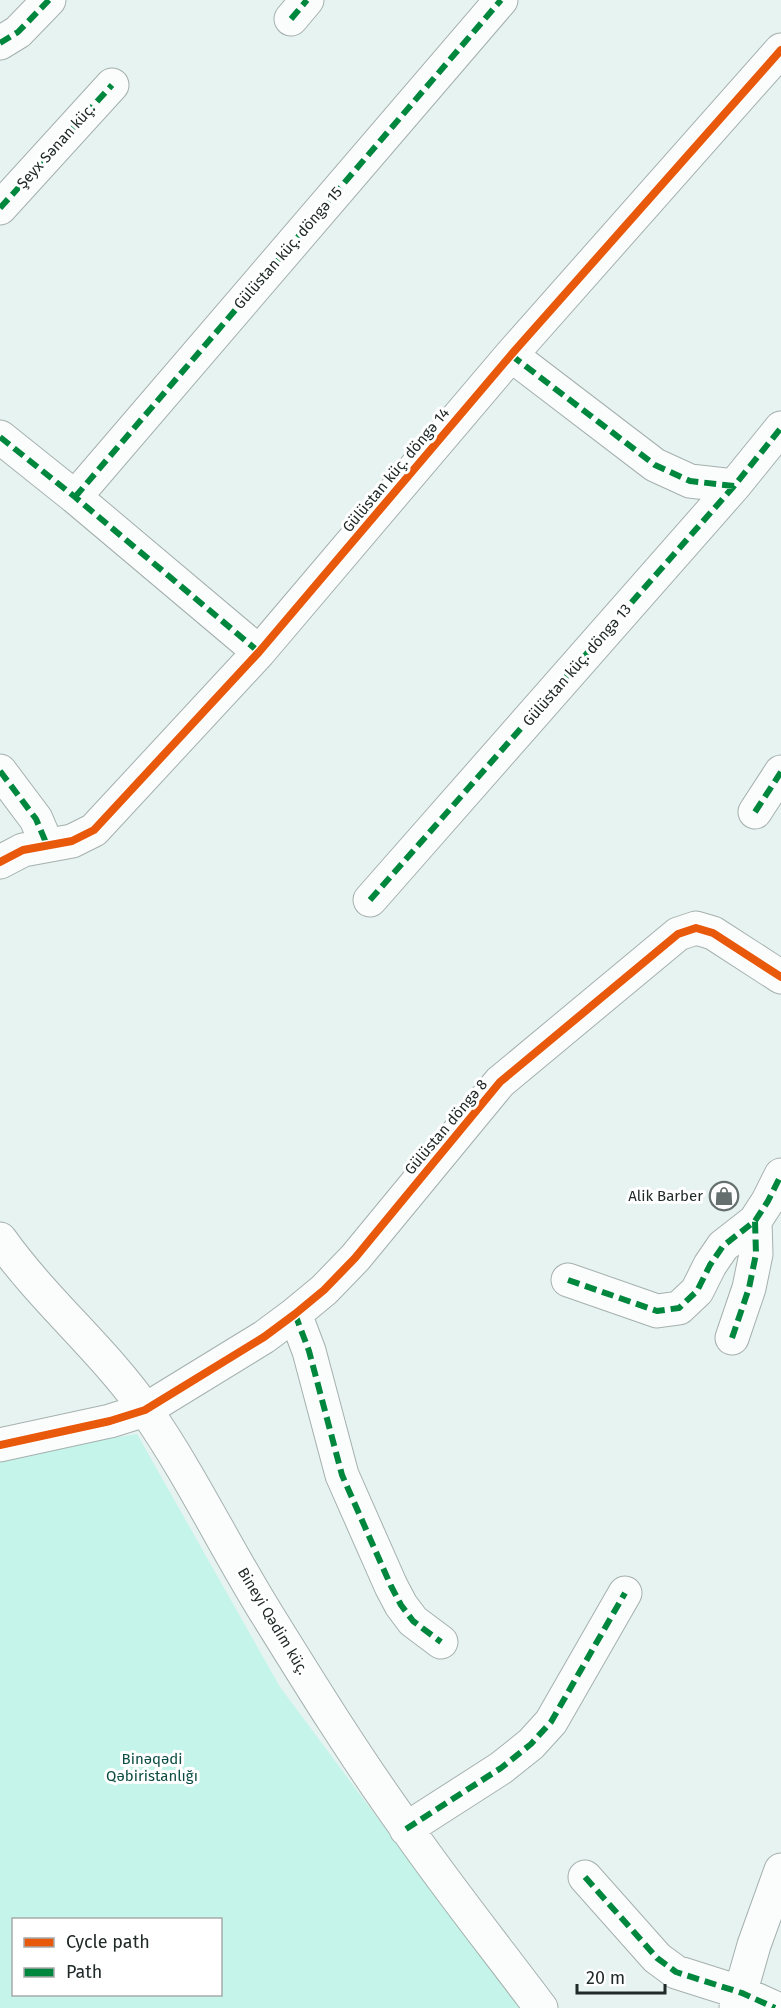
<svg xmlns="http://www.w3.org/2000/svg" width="781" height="2008" viewBox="0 0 781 2008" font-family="'Fira Sans',sans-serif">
<rect width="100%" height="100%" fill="#e6f3f0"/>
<!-- green -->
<path fill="#c4f4ea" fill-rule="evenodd" d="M137,1434l143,253 239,321h-519v-551zM14,1920h206v74h-206z"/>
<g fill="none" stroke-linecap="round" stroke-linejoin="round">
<!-- minor casing -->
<g stroke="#a5b0ad" stroke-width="35">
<path id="minor" d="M291,19l16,-19
M0,43l18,-11 31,-32
M0,208l112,-123
M511,355l144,110 35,16 44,5
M0,437l75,60 184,155
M75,497l426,-497
M0,771l36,48 11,26
M755,812l26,-40
M0,862l23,-12 49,-9 22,-11 165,-178 252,-297 270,-305
M370,900l364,-414 47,-58
M0,1239c44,62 104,111 147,173 45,65 79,137 121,204 44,71 88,142 137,210 43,62 91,122 136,182
M568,1280l89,31 22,-3 18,-17 13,-26 13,-19 32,-25 13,-20 13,-26
M295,1314l14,37 33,124 49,111 10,19 12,16 28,21
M732,1338l17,-50 7,-34 -1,-33
M0,1445l110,-24 35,-11 119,-73 31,-23 29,-24 31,-32 145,-176 178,-148 18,-6 17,5 68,44
M406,1829l95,-61 30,-24 20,-22 74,-129
M585,1877l72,81 19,14 66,21 33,15
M736,2008l18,-63 27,-75"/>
</g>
<!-- minor -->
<use href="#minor" stroke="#fbfdfd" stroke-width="33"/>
<!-- quiet -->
<path stroke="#00873e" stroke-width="6" stroke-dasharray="12 6" stroke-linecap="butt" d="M291,19l16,-19
M0,43l18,-11 31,-32
M0,208l112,-123
M511,355l144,110 35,16 44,5
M0,437l75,60 184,155
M75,497l426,-497
M0,771l36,48 11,26
M755,812l26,-40
M370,900l364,-414 47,-58
M568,1280l89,31 22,-3 18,-17 13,-26 13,-19 32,-25 13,-20 13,-26
M295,1314l14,37 33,124 49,111 10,19 12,16 28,21
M732,1338l17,-50 7,-34 -1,-33
M406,1829l95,-61 30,-24 20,-22 74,-129
M585,1877l72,81 19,14 66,21 33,15"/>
<!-- cycleway casing -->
<g stroke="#fff" stroke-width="11">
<path id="cycleway" d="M0,862l23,-12 49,-9 22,-11 165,-178 252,-297 270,-305
M0,1445l110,-24 35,-11 119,-73 31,-23 29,-24 31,-32 145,-176 178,-148 18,-6 17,5 68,44"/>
</g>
<!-- cycleway -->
<use href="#cycleway" stroke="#e8590c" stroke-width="8"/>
</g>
<!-- icons -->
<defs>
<g id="shop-ring" transform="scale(1.5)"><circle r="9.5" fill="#fff" stroke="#65706e" stroke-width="1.5"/><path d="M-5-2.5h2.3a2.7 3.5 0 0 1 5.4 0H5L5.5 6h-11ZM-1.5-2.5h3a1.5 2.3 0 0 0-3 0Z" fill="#65706e"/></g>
</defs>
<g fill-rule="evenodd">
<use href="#shop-ring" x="724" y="1196"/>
</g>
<g text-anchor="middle" stroke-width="6" stroke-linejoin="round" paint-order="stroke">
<!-- street labels -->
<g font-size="15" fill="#202a28" stroke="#fff">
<text transform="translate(56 146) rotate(-48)" y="5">Şeyx Sənan küç.</text>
<text transform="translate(288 248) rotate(-49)" y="5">Gülüstan küç. döngə 15</text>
<text transform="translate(396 470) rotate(-50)" y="5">Gülüstan küç. döngə 14</text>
<text transform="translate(577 665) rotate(-49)" y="5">Gülüstan küç. döngə 13</text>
<text transform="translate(446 1127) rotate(-50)" y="5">Gülüstan döngə 8</text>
<text transform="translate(273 1621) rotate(59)" y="5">Bineyi Qədim küç.</text>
</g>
<!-- poi labels -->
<g font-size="15" fill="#202a28" stroke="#fff" text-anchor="end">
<text x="703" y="1201">Alik Barber</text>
</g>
<!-- park labels -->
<g font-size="15" fill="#0b4c43" stroke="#fff">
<text x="152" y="1764">Binəqədi<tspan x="152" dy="17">Qəbiristanlığı</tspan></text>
</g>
</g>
<!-- legend -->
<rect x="12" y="1918" width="210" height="78" fill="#ffffff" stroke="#a6aaa9" stroke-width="1.5"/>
<rect x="24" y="1938" width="30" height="9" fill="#e8590c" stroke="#a6aaa9" stroke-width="1.5"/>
<text x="66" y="1948" font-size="18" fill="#202a28">Cycle path</text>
<rect x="24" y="1968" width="30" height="9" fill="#00873e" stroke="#a6aaa9" stroke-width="1.5"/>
<text x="66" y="1978" font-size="18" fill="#202a28">Path</text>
<!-- scale -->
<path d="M577 1984v9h88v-9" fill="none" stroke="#202a28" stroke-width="3"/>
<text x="586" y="1984" font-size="18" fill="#202a28" stroke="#ffffff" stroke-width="4.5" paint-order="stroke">20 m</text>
</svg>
